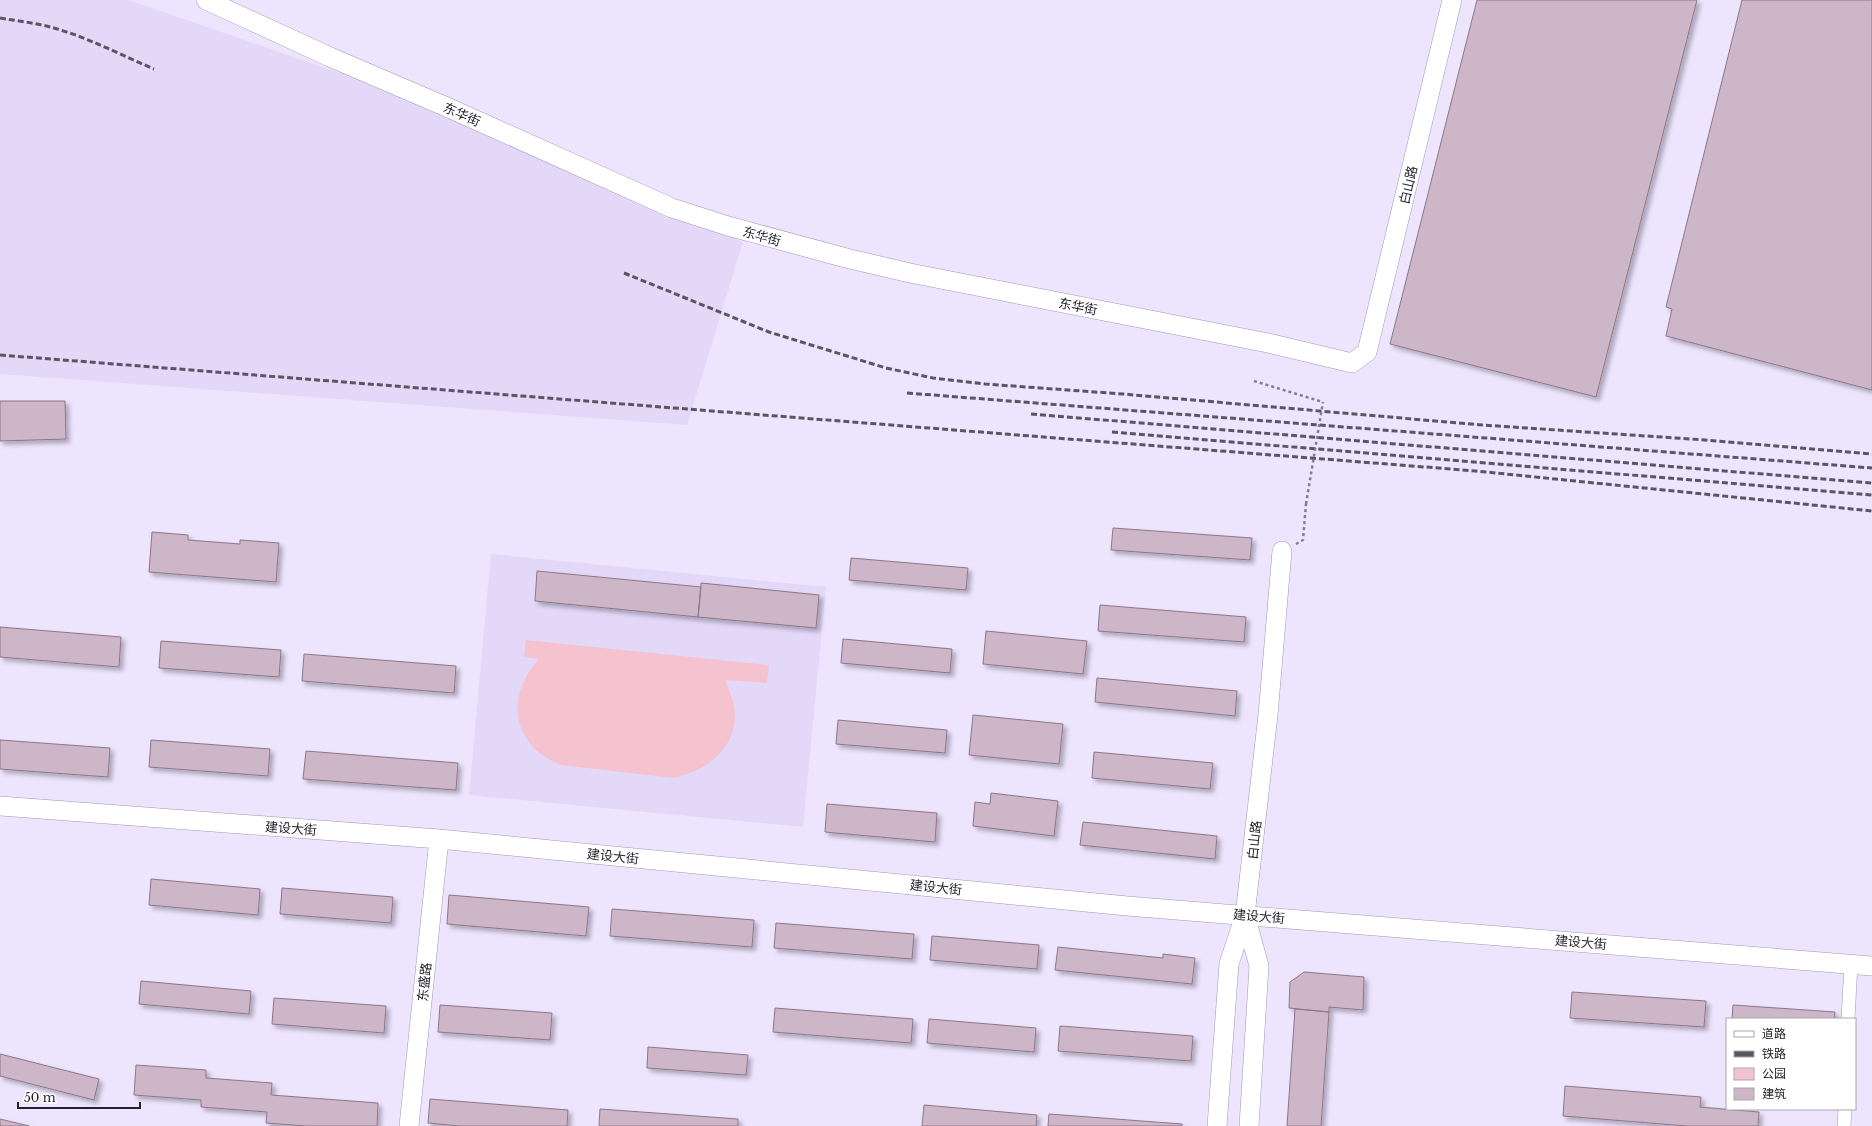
<svg xmlns="http://www.w3.org/2000/svg" width="1872" height="1126" viewBox="0 0 1872 1126" font-family="'Libre Baskerville','Noto Sans SC',serif">
<defs>
<filter id="shadow"><feDropShadow dx="3.5" dy="3.5" stdDeviation="2" flood-color="#0004"/></filter>
</defs>
<rect width="100%" height="100%" fill="#ede4fe"/>
<!-- built -->
<path fill="#e4d8f8" d="M0,0h129l269,93 345,149 -56,183 -687,-51z
M491,554l335,33 -23,240 -334,-32z"/>
<!-- green -->
<path fill="#f5c3d0" d="M526,640l243,25 -2,18 -42,-3c4,10 9,21 10,32 2,37 -30,60 -62,66l-112,-13c-49,-19 -57,-68 -22,-106l-15,-2z"/>
<!-- building -->
<path fill="#ccb6c8" stroke="#8c7788" filter="url(#shadow)" d="M1477,0h220l-101,397 -206,-53z
M1742,0h130v390l-206,-54 6,-27 -6,-2z
M0,401h65l1,38 -66,2z
M1113,528l139,10 -2,22 -139,-10z
M152,532l36,3v5l52,4v-4l39,3 -3,39 -127,-10z
M851,558l117,10 -2,22 -117,-10z
M537,571l164,16 -3,30 -163,-16z
M701,583l118,12 -3,33 -118,-11z
M1100,605l146,12 -2,25 -146,-11z
M0,627l121,10 -2,30 -119,-10z
M986,631l101,10 -4,33 -100,-10z
M843,639l109,10 -2,24 -109,-10z
M161,641l120,9 -2,27 -120,-9z
M304,654l152,12 -2,27 -152,-12z
M1097,678l140,13 -2,25 -140,-14z
M973,715l90,9 -4,40 -90,-9z
M838,720l109,10 -2,23 -109,-9z
M0,740l110,8 -2,29 -108,-8z
M151,740l119,9 -2,27 -119,-9z
M306,751l152,12 -2,27 -153,-11z
M1094,752l119,11 -3,26 -118,-11z
M991,793l67,8 -4,35 -81,-10 2,-24 15,2z
M827,804l110,9 -2,29 -110,-10z
M1083,822l134,14 -2,23 -135,-14z
M151,879l109,10 -2,26 -109,-10z
M282,888l111,9 -2,26 -111,-9z
M449,895l140,12 -3,29 -139,-12z
M612,909l142,11 -2,27 -142,-11z
M776,923l138,11 -2,25 -138,-11z
M932,936l107,9 -2,24 -107,-9z
M1058,947l105,11v-4l32,4 -3,26 -137,-14z
M1304,972l60,5 -1,33 -34,-3v5l-40,-4 1,-26z
M141,981l110,10 -2,23 -110,-10z
M1572,992l134,9 -2,26 -134,-9z
M274,998l112,8 -2,27 -112,-9z
M440,1005l112,8 -2,27 -112,-8z
M1733,1005l102,7 -1,7h-102z
M775,1008l138,11 -2,24 -138,-11z
M1295,1009l34,3 -8,114h-34z
M929,1019l107,9 -2,24 -107,-9z
M1060,1026l133,10 -2,25 -133,-10z
M648,1047l100,8 -2,20 -99,-7z
M0,1054l99,25 -5,21 -94,-24z
M136,1065l70,5v8l66,5 -1,12 107,8 -1,23h-71l-40,-3 1,-11 -66,-5v-7l-67,-5z
M1565,1086l136,11 -1,10 59,5 -1,14h-71l-124,-10z
M430,1099l138,11 -1,16h-107l-32,-3z
M924,1105l113,10 -1,11h-114z
M600,1109l138,10v7h-139z
M1049,1114l133,10v2h-134z
M0,1119l29,7h-29z"/>
<g fill="none" stroke-linecap="round" stroke-linejoin="round">
<!-- street casing -->
<g stroke="#a299b1" stroke-width="14">
<path id="street" d="M1848,1019l3,-55
M1844,1126l1,-17"/>
</g>
<!-- secondary casing -->
<g stroke="#a299b1" stroke-width="20">
<path id="secondary" d="M206,0l124,57 119,51 223,100 56,18 118,32 64,15 358,70 84,20 15,-11 85,-352
M0,806l439,33 688,67 745,60
M1245,915l14,51 -10,160
M409,1126l30,-287
M1217,1126l12,-162 16,-49 23,-200 14,-164"/>
</g>
<!-- path -->
<path stroke="#827d8e" stroke-width="2.5" stroke-dasharray="3 3" stroke-linecap="butt" d="M1254,381l69,21
M1296,544l7,-4 3,-36"/>
<!-- street -->
<use href="#street" stroke="#fff" stroke-width="13"/>
<!-- secondary -->
<use href="#secondary" stroke="#fff" stroke-width="19"/>
<!-- rail -->
<path stroke="#5a5563" stroke-width="3" stroke-dasharray="6 3" stroke-linecap="butt" d="M0,18c18,3 37,5 54,10 35,10 67,27 100,41
M624,273l145,59 117,36 47,10 52,6 138,10 359,31 209,14 181,15
M0,355l1476,116 396,40
M907,393l965,75
M1031,414l841,69
M1112,432l760,63"/>
<!-- path-bridge -->
<path stroke="#827d8e" stroke-width="2.5" stroke-dasharray="3 3" stroke-linecap="butt" d="M1306,504l17,-102"/>
</g>
<g text-anchor="middle" stroke-width="3.5" stroke-linejoin="round" paint-order="stroke">
<!-- street labels -->
<g font-size="13" fill="#25222b" stroke="#fff">
<text transform="translate(462 114) rotate(24)" y="5">东华街</text>
<text transform="translate(1408 185) rotate(-77)" y="5">白山路</text>
<text transform="translate(762 236) rotate(16)" y="5">东华街</text>
<text transform="translate(1078 306) rotate(11)" y="5">东华街</text>
<text transform="translate(291 828) rotate(4)" y="5">建设大街</text>
<text transform="translate(1254 840) rotate(-84)" y="5">白山路</text>
<text transform="translate(613 856) rotate(6)" y="5">建设大街</text>
<text transform="translate(936 887) rotate(6)" y="5">建设大街</text>
<text transform="translate(1259 916) rotate(5)" y="5">建设大街</text>
<text transform="translate(1581 942) rotate(5)" y="5">建设大街</text>
<text transform="translate(424 982) rotate(-84)" y="5">东盛路</text>
</g>
</g>
<!-- legend -->
<rect x="1726" y="1018" width="130" height="92" fill="#ffffff" stroke="#a8a7aa"/>
<rect x="1734" y="1031" width="20" height="6" fill="#ffffff" stroke="#a8a7aa"/>
<text x="1762" y="1038" font-size="12" fill="#25222b">道路</text>
<rect x="1734" y="1051" width="20" height="6" fill="#5a5563" stroke="#a8a7aa"/>
<text x="1762" y="1058" font-size="12" fill="#25222b">铁路</text>
<rect x="1734" y="1068" width="20" height="12" fill="#f5c3d0" stroke="#a8a7aa"/>
<text x="1762" y="1078" font-size="12" fill="#25222b">公园</text>
<rect x="1734" y="1088" width="20" height="12" fill="#ccb6c8" stroke="#a8a7aa"/>
<text x="1762" y="1098" font-size="12" fill="#25222b">建筑</text>
<!-- scale -->
<path d="M18 1102v6h122v-6" fill="none" stroke="#25222b" stroke-width="2"/>
<text x="24" y="1102" font-size="12" fill="#25222b" stroke="#ffffff" stroke-width="3" paint-order="stroke">50 m</text>
</svg>
